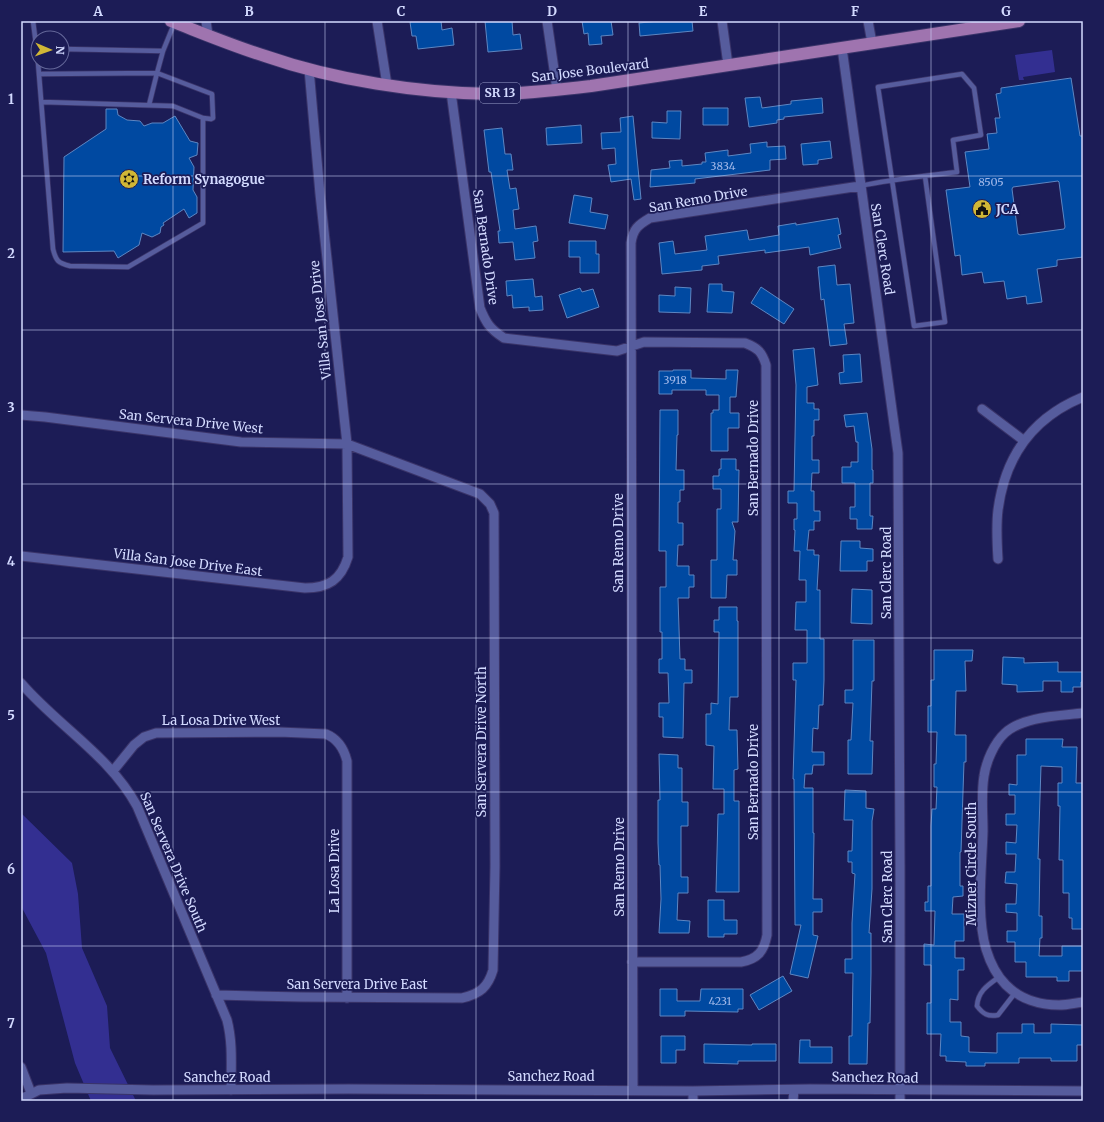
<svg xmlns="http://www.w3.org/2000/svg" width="1104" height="1122" viewBox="0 0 1104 1122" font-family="Merriweather,serif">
<rect width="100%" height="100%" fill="#1c1c56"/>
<!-- water -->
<path fill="#332f91" d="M1052,50l3,22 -32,5 1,3h-5l-4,-25z
M21,813l51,50 6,31 4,54 25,58 3,42 26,53h-45l-16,-38 -29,-110 -25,-47z"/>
<!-- building -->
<path fill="#0049a1" stroke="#5d86c2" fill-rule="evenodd" d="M413,21h28l1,9 10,-2 2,17 -36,4 -2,-13h-4l-2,-14z
M485,21h27l1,14 7,-1 2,15 -34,3z
M582,21h29l2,14 -12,1 1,8 -13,1 -1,-12 -4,1z
M659,21h33l1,10 -53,5 -1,-13z
M1071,78l9,58h3v121l-26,3v6l-20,3 5,33 -15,2 -1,-8 -19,3 -3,-18 -20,2 -2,-11 -20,3 -2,-20 -5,1 -9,-66 24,-3 -5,-35 24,-3 -2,-15 10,-1 -2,-15h5l-4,-24 5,-1v-5zM1058,181l1,1 6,45 -1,2 -44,6 -2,-1 -6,-45 1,-2z
M760,97l2,11 29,-4v-3l31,-3 1,15 -39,4v2l-7,1v3l-28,4 -4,-29z
M703,108h25v17h-25z
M106,109h11l1,6 9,5 13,1 4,5 8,-3h11l12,-7 15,25 8,2 -1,12 -8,3 5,9 -1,23 4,7v16l-8,5 -5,-9 -21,14 1,2 -3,2 -1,6 -8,4 -10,-4 -3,12 -21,13 -4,-7 -51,1 1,-95 42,-28z
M667,111h14l-1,28 -28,-1v-16l15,1z
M633,116l8,83 -7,1 -3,-21 -20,3 -3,-17 8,-1 -1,-16 -13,1 -1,-16 20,-1 -1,-14z
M581,125l1,18 -35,2 -1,-17z
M502,128l3,26h6l2,16h-6l3,19 6,-1 3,21 -6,1 2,19 21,-3 2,15 -5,1 2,16 -20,2 -2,-18 -14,1 -1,-12h2l-9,-59h-2l-5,-42z
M830,141l2,17 -14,2v4l-15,1 -2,-21z
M767,142v5l18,-1 1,13 -16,1v10l-75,9v4l-45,4 1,-17 19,-2 -1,-7 13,-1v6l20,-2v-2h4l-1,-9 23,-3v6l23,-3 -1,-9z
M574,195l18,3 -2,14 18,3 -3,14 -36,-6z
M838,218l3,16 -3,1 3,13 -31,7 -1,-8 -44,6v-3l-47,6 1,8 -17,2v4l-40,4 -3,-31 14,-2 2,13 32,-4 -2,-14 42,-6 2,10 30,-5 -1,-9 18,-3v2z
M569,241h27v13h3v19h-19v-16h-11z
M835,265l2,20 13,-1 4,39 -10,1 3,20 -17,2 -6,-47 -3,1 -3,-33z
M533,279l2,18 7,-1 1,14 -14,1v-4l-16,1 -1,-13 -5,1 -1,-15z
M709,284h13v7l12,1 -2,21 -25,-1z
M675,287l16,1 -1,25 -31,-1v-17l16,1z
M761,287l33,22 -10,15 -33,-21z
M580,288l2,4 11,-3 6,18 -32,11 -8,-23z
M814,348l4,37 -11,2v16h7v6h5v11h-5v16h-2v24h7v13h-7l-1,18h3v20h6v10h-6v9h-5l-2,20h7v5h5l-2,35h3v49h4v41l-1,25h-4l-1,24 -5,-1 -1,24h12v13h-11l-1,9h-7l-1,14h9v45h1l-1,66h9v13h-9v23l5,1 -10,42 -18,-4 11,-49h-6l-1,-146h-1l3,-99h-3v-17h14v-33h-12l1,-28h10v-22h-7l1,-29h-6l1,-21h-1v-11h3v-16h-9v-12h6l2,-106 -3,-35z
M860,354l2,28 -22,2 -1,-11 5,-1 -1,-17z
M673,370h18v8l35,1v-9h12l-2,27h-6v16h9v15h-11v23h-17v-38h2v-3h6v-15h-13v-5h-34v4h-13v-23h14z
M660,410h18v25h-1l-1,35h8v20h-4v12h-2v21h5v22h-5l-1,21h12v9h5v12h-5v11h-11l2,61h5v11h7v13h-8l-1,55 -20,-1v-20h-4v-14h10l-1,-30h-9v-14h3v-27h-2v-45h6v-36h-7z
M867,413l5,36v21h1v13h-3v33h3l-1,13h-15v-10h-7v-12h5v-24h-13v-16h9v-5h7v-20h-2l-2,-16 -8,1 -2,-12z
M721,459h15v11h3l-1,52h-6l3,9 -2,29h4v15h-10l-1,23h-15v-38h6v-51h4v-20h-8v-13h6v-7h2z
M841,541h19v7l13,1v12h-6v10h-27z
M852,589l20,1v34l-21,-1z
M719,607h18v14h1v76h-8l-1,33h8l1,39 -4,1v31h5v91h-23l2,-78h6v-25h-11l1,-43 -8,-1v-31h5v-11l7,1 1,-72h-5v-12h5z
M853,640h21v41h-2l-2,60h3l-1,33h-24v-34h3l2,-37h-8v-13h8z
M934,650h39l-1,11h-7l1,30h-10l-1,44h11v27h-2l-3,90h-1v34h3v10l-10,1 -1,17h12v27h-9v17h9v12h-6v30l-8,-1v23h11v14l8,1v15l28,1v-20h25v-9h12v9h17v-9l32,1v20h-6v16h-26v-3h-32v5h-34v3h-19v-4l-20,-1v-5h-6l1,-22h-14v-31h4v-38h-7v-21l10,1 1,-34h-10v-9h3v-16h3v-60l1,-17h4l1,-22h-3v-23h2l1,-32h-9v-26h3v-26h3z
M1003,657l21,1v5l34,-1v10h25v10h-2v5h-8v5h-12v-11h-18v10l-26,1v-7l-15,-1z
M1026,739h37l-1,8h15l-1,36h7v146h-11v-11h-3v-25h-6v-33h-4l1,-54h-2v-23h4v-16l-21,-1 -3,93h2l-1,57h3v22h-2l-1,18h23v-10h21v25h-14v10h-12v-4h-31v-15h-11v-20h-8v-11h10v-18l-11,-1v-8h10l1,-20 -12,-1 1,-11h9l1,-18h-10v-12l10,1 1,-18h-11v-11h9v-19h-6v-11l8,1v-30h9z
M659,754l19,1v13h4v34h6v24h-7v51h7v16h-10l-1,27 13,1 -1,12h-30l2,-34 -1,-34h-1l-1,-22v-43h2z
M845,790l21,1v17l8,1 -2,12v68l-3,44h2v40l-1,50h-2l-1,41h-18v-28h3l1,-63h-8v-14h7v-36l3,-49 -3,-1v-11h-4v-11h4l1,-31h-9z
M708,900h16v20h13v14h-13v3h-16z
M783,976l9,15 -33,19 -9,-15z
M660,989h17v12h23l1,-12h42v20h-5v3l-53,-1v5h-25z
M661,1036h24v14h-9v13h-15z
M800,1040h10v7h22v16h-33z
M704,1044l48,1v-1h24v17h-38v3l-34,-1z"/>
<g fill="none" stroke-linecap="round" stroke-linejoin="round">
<!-- lane casing -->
<g stroke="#3a3469" stroke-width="6">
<path id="lane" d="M33,21l5,39
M62,49l101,2
M38,62l15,187c3,12 5,14 17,17l58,1 75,-44v-105l-30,-12 -131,-4
M40,74l117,-1 6,-22 11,-27
M149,105l8,-32 55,21 1,24 -2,1 -8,-1
M860,186c32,-7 65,-10 97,-14l-4,-32 28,-5 -7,-47 -12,-14 -84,13 36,239 31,-4 -20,-146
M999,977c-11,8 -21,14 -22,29 6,8 11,11 21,9l17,-22"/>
</g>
<!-- street casing -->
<g stroke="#3a3469" stroke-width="11">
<path id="street" d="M206,21l2,14
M377,21l10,64
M547,21l10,69
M722,21l6,44
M868,21l4,22
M842,48l56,405 2,412v236
M451,92l29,216c6,15 10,21 24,30l113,13 27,-9 101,1c13,5 17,9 21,22l1,570c-3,16 -9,24 -26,27h-109
M982,409l41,31
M21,415l24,2 196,25 106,2 133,50 10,10 4,9 1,353 -2,104c-5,17 -13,24 -31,28l-161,-1 -85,-2
M21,556l284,32c23,0 36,-8 43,-31l-1,-113 -27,-250 -11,-125
M998,559c-1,-16 -2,-33 0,-49 7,-54 34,-92 85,-113
M21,683c37,43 88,72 116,123l90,214c6,23 4,46 4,70
M1083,713c-24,3 -59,3 -78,20 -11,10 -19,29 -21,43 -3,18 -1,37 -1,55 -1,35 -7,84 3,118 4,13 11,27 20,36 14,14 34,20 53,20 8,0 16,-2 24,-3
M113,771l21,-26 10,-8 12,-4 123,-1 47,2c12,5 18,15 21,27v237
M21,1067l10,26
M633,1090l-2,-847c2,-14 7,-18 19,-25l210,-32
M693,1091v10
M21,1099l18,-9 28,-2 86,2 196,-1 344,2 117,-2 273,2
M793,1101l1,-11"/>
</g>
<!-- primary casing -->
<g stroke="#3a3469" stroke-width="14">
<path id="primary" d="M171,21c31,12 62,25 94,35 69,24 153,37 227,38 33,0 66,-4 99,-8l428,-65"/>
</g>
<!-- lane -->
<use href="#lane" stroke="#565c9d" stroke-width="4.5"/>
<!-- street -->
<use href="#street" stroke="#565c9d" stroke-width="9"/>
<!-- primary -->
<use href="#primary" stroke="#9f74af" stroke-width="12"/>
</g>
<!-- grid -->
<path fill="none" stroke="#d3daff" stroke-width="1" stroke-opacity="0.55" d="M173,21v1080M325,21v1080M476,21v1080M628,21v1080M779,21v1080M931,21v1080M21,176h1062M21,330h1062M21,484h1062M21,638h1062M21,792h1062M21,946h1062"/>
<!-- icons -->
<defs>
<g id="synagogue-disc" transform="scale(1)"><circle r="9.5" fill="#d1b736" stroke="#1c1c56"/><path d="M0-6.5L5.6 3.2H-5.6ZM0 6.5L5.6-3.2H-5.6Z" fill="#111"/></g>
<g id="civic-disc" transform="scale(1)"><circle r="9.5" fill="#d1b736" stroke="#1c1c56"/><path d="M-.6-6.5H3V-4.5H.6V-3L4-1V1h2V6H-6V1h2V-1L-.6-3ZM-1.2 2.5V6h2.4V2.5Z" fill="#111"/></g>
</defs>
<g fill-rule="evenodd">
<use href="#synagogue-disc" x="129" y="179"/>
<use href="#civic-disc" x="982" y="209"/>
</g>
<g text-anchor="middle" stroke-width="3.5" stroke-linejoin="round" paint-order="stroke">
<!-- number labels -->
<g font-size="11" fill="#9eb6e8">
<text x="723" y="170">3834</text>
<text x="991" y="186">8505</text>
<text x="675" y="384">3918</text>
<text x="720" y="1005">4231</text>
</g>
<!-- shield labels -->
<rect fill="#1c1c56" stroke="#9ca1cc" stroke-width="1" x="480" y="83" width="40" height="20" rx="3"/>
<g font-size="12" font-weight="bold" fill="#d3daff">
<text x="500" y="97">SR 13</text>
</g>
<!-- street labels -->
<g font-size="13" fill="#d3daff" stroke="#1c1c56">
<text transform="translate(590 70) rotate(-7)" y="5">San Jose Boulevard</text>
<text transform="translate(698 199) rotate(-10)" y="5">San Remo Drive</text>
<text transform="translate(486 247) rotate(82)" y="5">San Bernado Drive</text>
<text transform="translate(883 249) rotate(81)" y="5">San Clerc Road</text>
<text transform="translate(320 320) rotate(-96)" y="5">Villa San Jose Drive</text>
<text transform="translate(191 421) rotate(6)" y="5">San Servera Drive West</text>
<text transform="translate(753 458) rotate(-90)" y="5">San Bernado Drive</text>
<text transform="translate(618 543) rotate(-90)" y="5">San Remo Drive</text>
<text transform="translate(188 562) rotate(7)" y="5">Villa San Jose Drive East</text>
<text transform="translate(886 573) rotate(-90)" y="5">San Clerc Road</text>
<text x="221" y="725">La Losa Drive West</text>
<text transform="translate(481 742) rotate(-90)" y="5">San Servera Drive North</text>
<text transform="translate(753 782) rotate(-90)" y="5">San Bernado Drive</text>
<text transform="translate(174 862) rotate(67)" y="5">San Servera Drive South</text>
<text transform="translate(971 864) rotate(-90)" y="5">Mizner Circle South</text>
<text transform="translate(619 867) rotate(-90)" y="5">San Remo Drive</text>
<text transform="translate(334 871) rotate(-90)" y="5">La Losa Drive</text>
<text transform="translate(887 897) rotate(-90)" y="5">San Clerc Road</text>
<text x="357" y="989">San Servera Drive East</text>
<text x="551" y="1081">Sanchez Road</text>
<text x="227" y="1082">Sanchez Road</text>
<text transform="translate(875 1077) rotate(1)" y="5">Sanchez Road</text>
</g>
<!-- poi labels -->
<g font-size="13" font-weight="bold" fill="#d3daff" stroke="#1c1c56" text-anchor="start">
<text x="143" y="184">Reform Synagogue</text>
<text x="996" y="214">JCA</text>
</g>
</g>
<!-- border -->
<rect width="1104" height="1122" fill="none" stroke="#1c1c56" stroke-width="44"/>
<!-- north arrow -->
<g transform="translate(50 50) rotate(92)"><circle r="19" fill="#1c1c56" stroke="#65689a"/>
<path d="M0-3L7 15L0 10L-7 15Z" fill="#d1b736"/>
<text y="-6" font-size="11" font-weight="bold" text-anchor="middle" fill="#d3daff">N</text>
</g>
<rect x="22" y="22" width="1060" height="1078" fill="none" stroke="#d3daff" stroke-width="1.5"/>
<g font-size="13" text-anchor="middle" font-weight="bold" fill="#d3daff">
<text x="98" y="16">A</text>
<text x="249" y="16">B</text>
<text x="401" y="16">C</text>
<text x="552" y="16">D</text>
<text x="703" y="16">E</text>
<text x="855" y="16">F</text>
<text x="1006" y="16">G</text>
<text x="11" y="104">1</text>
<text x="11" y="258">2</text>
<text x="11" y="412">3</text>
<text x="11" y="566">4</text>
<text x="11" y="720">5</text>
<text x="11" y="874">6</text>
<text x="11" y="1028">7</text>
</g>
</svg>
